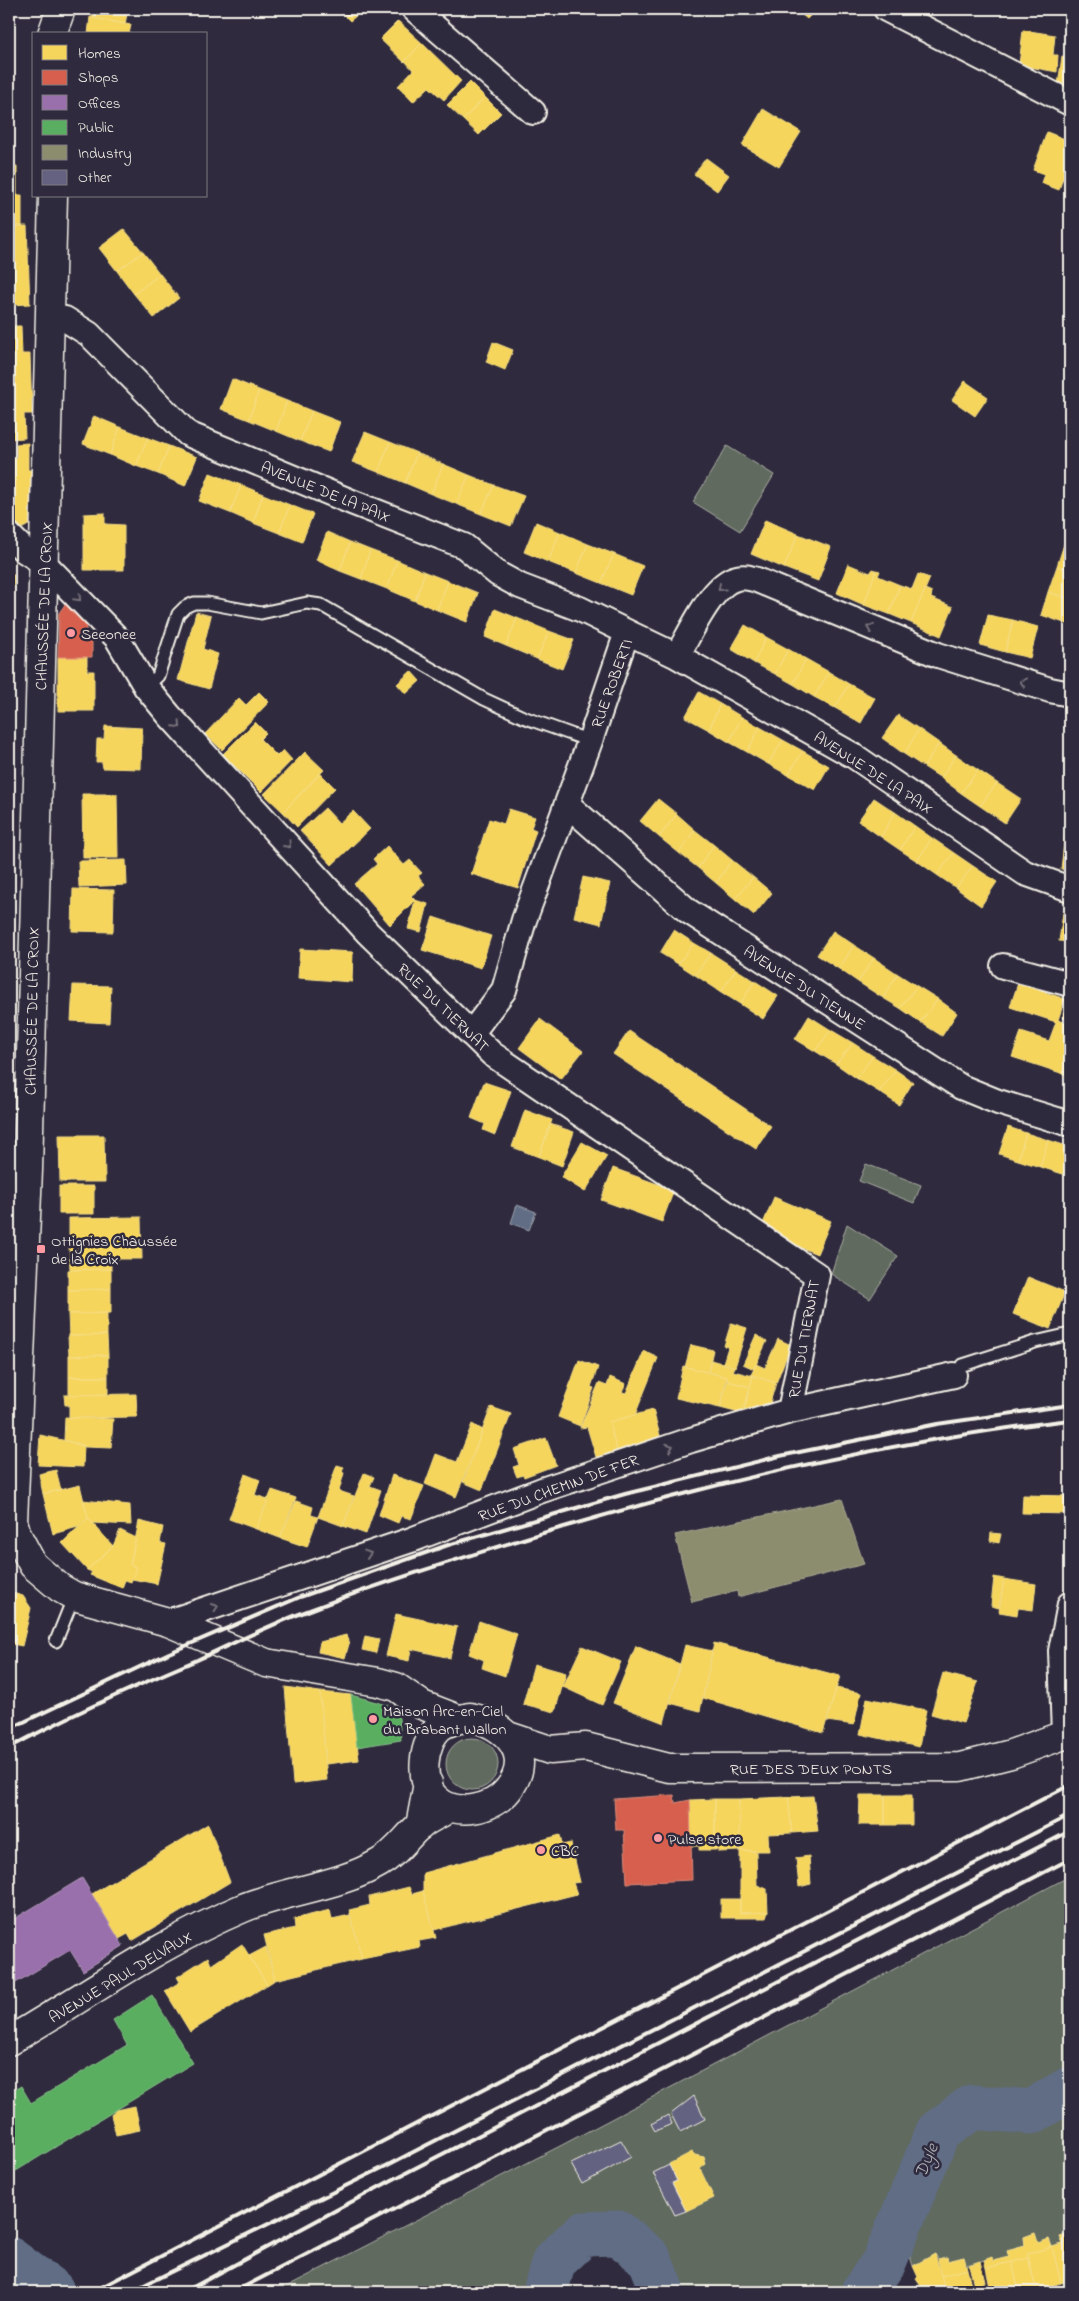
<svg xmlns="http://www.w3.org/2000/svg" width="1079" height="2301" viewBox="0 0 1079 2301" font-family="'Indie Flower',sans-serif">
<rect width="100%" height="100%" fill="#2f2a3d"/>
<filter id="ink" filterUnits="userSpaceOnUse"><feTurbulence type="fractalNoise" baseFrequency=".02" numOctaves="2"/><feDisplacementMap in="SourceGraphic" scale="10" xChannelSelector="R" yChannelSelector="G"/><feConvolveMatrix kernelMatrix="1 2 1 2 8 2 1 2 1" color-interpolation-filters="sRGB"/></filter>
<g filter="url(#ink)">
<!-- green -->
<path fill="#616a5f" stroke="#aaaea4" d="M727,446l47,29 -34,56 -47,-29z
M866,1164l55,21 -7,18 -55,-22z
M847,1224l51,32 -28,43 -39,-25z
M446 1764a26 26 0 1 1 52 0a26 26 0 1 1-52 0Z
M1070,1876v358l-10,3 3,7 -11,3 -3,-8 -11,4 -3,-10 -11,4 1,9 -18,5 2,6 -16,4 -1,-3 -26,7 -2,-8 -16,4 -2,-4 -8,2 -3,-5 -22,12 -7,-23 -13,23 -37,26h-183l-20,-45 -38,-25 -35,5 -34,31 -6,34h-264l286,-147z"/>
<!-- water -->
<path fill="#616d85" stroke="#9ca2ad" d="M517,1205l19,7 -7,18 -18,-7z"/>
<!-- homes -->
<path fill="#f6d55c" stroke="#f5dd86" d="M93,9h35l-3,15 -33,-6z
M338,9h26l-14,12z
M795,9h21l-9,10z
M90,17l41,8 -2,9h-41z
M398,21l24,22 -18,19 -24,-23z
M1023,30l32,5 -2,20h5l-1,17 -38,-7z
M422,43l39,38 -17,19 -15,-13 -16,15 -15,-16 15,-16 -8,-9z
M1062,56l8,1v30l-12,-2z
M470,82l15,15 -22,23 -16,-15z
M485,97l16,16 -22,22 -16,-15z
M763,109l38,23 -22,35 -37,-22z
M1047,132l23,9v14l-11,35 -18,-7 3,-9 -11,-4z
M1070,155v26l-7,-2z
M706,158l23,17 -12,16 -23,-17z
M9,166h8v29h5v31h-13z
M9,226h18l3,78 -21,1z
M124,229l19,23 -26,19 -18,-23z
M143,252l17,22 -26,20 -17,-23z
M160,274l19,24 -25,20 -20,-24z
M9,326h12l1,28h8l2,60h-8l1,24 -16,1z
M493,342l20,8 -8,20 -19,-8z
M232,379l27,11 -10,30 -28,-11z
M965,381l23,16 -13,19 -23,-16z
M259,390l28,11 -11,30 -27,-11z
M287,401l25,10 -12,30 -24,-10z
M312,411l28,11 -11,30 -29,-11z
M94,416l26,11 -10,28 -27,-11z
M120,427l28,11 -12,28 -26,-11z
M365,432l25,10 -12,30 -26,-10z
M148,438l21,8 -11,28 -22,-8z
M390,442l27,11 -12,30 -27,-11z
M28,443v27h6v52l-11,6h-14v-70h7v-14z
M169,446l28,11 -12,29 -27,-12z
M417,453l1,2 1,-1 24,10 -12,30 -26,-11z
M443,464l26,11 -13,29 -25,-10z
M210,473l31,12 -11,28 -31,-12z
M469,475l25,10 -13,29 -25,-10z
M241,485l22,9 -10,29 -23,-10z
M494,485l30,11 -13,30 -30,-12z
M263,494l27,11 -11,28 -26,-10z
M290,505l23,9 -11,28 -23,-9z
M105,513v11l19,1v45h-40v-56z
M765,520l33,14 -14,34 -33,-14z
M536,522l24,10 -12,30 -24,-10z
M327,532l23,10 -10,29 -24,-11z
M560,532l28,12 -12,29 -28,-11z
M798,534l33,13 -13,34 -34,-13z
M1066,538l4,2v30l-13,-4z
M350,542l20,8 -9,29 -21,-8z
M588,544l26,10 -13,29 -25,-10z
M370,550l27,10 -10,29 -26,-10z
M614,554l29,12 -12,29 -30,-12z
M397,560l28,12 -10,29 -28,-12z
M848,564l22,9 3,-4 3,1 -12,35 -27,-12z
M1057,566l13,4v29l-22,-7z
M876,570l4,1 -2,5 22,9 -11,29 -25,-9z
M425,572l23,9 -11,29 -22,-9z
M918,574l12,4 -19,45 -22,-9 11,-29 12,4z
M9,575h5l-1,33h-4z
M448,581l30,12 -11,29 -30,-12z
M925,589l7,3 -1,6 22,9 -12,29 -30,-13z
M1048,592l22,7v26l-29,-10z
M495,609l22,9 -11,28 -21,-9z
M196,612l15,4 -8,33 15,5 -9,35 -31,-9z
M9,615h2l1,23h-3z
M988,615l25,5 -8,32 -25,-7z
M517,618l32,13 -12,28 -31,-13z
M1013,620l25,7 -8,31 -25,-6z
M745,625l21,12 -12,26 -23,-14z
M549,631l25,9 -12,29 -25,-10z
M766,637l22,12 -13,25 -21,-11z
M9,638h3v27h-3z
M788,649l18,10 -13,25 -18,-10z
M58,657h29v14h7v40h-36z
M806,659l23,13 -15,25 -21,-13z
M411,671l9,10 -14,13 -9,-10z
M829,672l20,12 -14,24 -21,-11z
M849,684l26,14 -14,25 -26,-15z
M259,692l10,10 -47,48 -17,-16 34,-36 7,7z
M699,692l21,12 -11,26 -24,-13z
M720,704l22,13 -13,25 -20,-12z
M898,715l21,14 -15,25 -22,-16z
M742,717l18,10 -13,25 -18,-10z
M255,722l11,11 -6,6 17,17 6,-6 9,10 -31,32 -38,-38z
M105,726l37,2 -1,41 -38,-1 -1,-6h-6l1,-23h7z
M760,727l23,13 -15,24 -21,-12z
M9,729h2v25h-2z
M919,729l20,14 -15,24 -20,-13z
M783,740l20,11 -15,24 -20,-11z
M939,743l17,12 -15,23 -17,-11z
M803,751l26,15 -14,24 -27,-15z
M305,752l19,18 -41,42 -19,-18z
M956,755l22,15 -17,23 -20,-15z
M978,770l19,13 -17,23 -19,-13z
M320,773l15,15 -38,39 -14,-15z
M997,783l24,16 -16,24 -25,-17z
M82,794h35l1,64h-35z
M874,798l21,14 -14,25 -23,-16z
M658,799l19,15 -18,23 -19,-16z
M325,808l14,15 14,-12 17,18 -38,36 -32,-34z
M509,809l26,8 -4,11 5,2 -18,58 -47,-14 18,-55 15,5z
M895,812l20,14 -15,24 -19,-13z
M677,814l18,16 -16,23 -20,-16z
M915,826l17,12 -15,23 -17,-11z
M695,830l19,15 -16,23 -19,-15z
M1065,834h5v36l-9,-1z
M932,838l22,15 -17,22 -20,-14z
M714,845l18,15 -16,23 -18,-15z
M387,846l17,19 6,-5 12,13 -4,3 7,8 -14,12 4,4 -25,25 -36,-41 23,-20 -4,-5z
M954,853l19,13 -17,22 -19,-13z
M126,860l1,25 -48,2 -1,-26z
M732,860l21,17 -18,22 -19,-16z
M973,866l24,16 -16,24 -25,-18z
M583,877l27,6 -9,41 -27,-7z
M753,877l19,16 -18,22 -19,-16z
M73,889l41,1 -1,42 -41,-1z
M415,900l13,4 -7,28 -13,-3z
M1063,913l7,1v28l-11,-1z
M433,917l58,19 -10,32 -59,-18z
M674,930l20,13 -16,21 -18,-11z
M833,931l21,14 -15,24 -22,-14z
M694,943l17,10 -16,22 -17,-11z
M854,945l20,13 -16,24 -19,-13z
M300,949l53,3 -1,30 -54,-4z
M711,953l25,16 -15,23 -26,-17z
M874,958l24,16 -15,24 -25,-16z
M736,969l19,12 -15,23 -19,-12z
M898,974l19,12 -17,22 -17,-10z
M755,981l23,15 -15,23 -23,-15z
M1018,983l47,16 -7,21 12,4v52l-58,-19 9,-25 28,9 7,-19 -46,-15z
M73,985l38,1 -2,37 -38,-2z
M917,986l21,13 -18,23 -20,-14z
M938,999l19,14 -15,23 -22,-14z
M1068,1000l2,1v19l-7,-2z
M809,1016l22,14 -16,21 -20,-12z
M540,1019l43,32 -22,28 -42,-31z
M831,1030l22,13 -17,21 -21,-13z
M629,1031l142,95 -15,23 -143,-95z
M853,1043l20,13 -17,22 -20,-14z
M873,1056l23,14 -17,22 -23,-14z
M896,1070l17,12 -14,23 -20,-13z
M484,1082l27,9 -16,44 -12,-5 2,-6 -14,-6z
M525,1110l27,10 -13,37 -27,-10z
M550,1124l24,8 -12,34 -23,-9z
M1008,1127l18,6 -8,27 -19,-6z
M1026,1133l22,7 -8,27 -22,-7z
M59,1135h45l1,47h-45z
M1048,1140l22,7 -7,27 -23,-7z
M582,1142l25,14 -22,36 -24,-15z
M1070,1152v24l-7,-2z
M613,1168l61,22 -12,32 -61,-22z
M59,1186h35v28h-35z
M774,1197l57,24 -14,33 -57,-23z
M141,1217l1,42h-31v-16l-42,1v-26z
M111,1243v26l-41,1 -1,-26z
M111,1269v20l-43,1v-20z
M1028,1277l37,15 -15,37 -37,-15z
M111,1289v24l-43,1v-24z
M107,1313v22l-38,1 -1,-22z
M731,1323l16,5 -12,39 -12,-4 5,-16 -4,-1z
M107,1335l1,20 -39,1 -1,-20z
M756,1335l11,6 -13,28 -11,-5z
M778,1339l13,6 -15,38 -25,-8 5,-11 9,4z
M691,1345l22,5 -5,22 -23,-5z
M644,1351l14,7 -23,57 -26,7 8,29 -21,6 -9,-30 -7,1 19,-45 8,3 3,-9 16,7 -4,8 4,1z
M108,1355v22h-39v-21z
M579,1360l19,7 -7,20 3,1 -14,38 -22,-9z
M711,1360l24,7 -2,4 20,5 -3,11 -23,-6v-4l-19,-5z
M683,1366l44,11 -7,31 -44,-10z
M753,1376l23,7 -10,33 -22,-6z
M69,1377h39v17l-39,1z
M727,1381l23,6 -7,27 -23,-6z
M136,1394l1,23 -68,1v-13h-4l-1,-10z
M491,1407l20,7 -29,76 -19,-8z
M653,1410l8,29 -44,12 -8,-29z
M65,1417l48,2 -2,29 -26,-1 -21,-7z
M472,1424l11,6 -27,67 -31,-13 11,-30 21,8z
M40,1435l44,10 -1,22 -45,-2z
M546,1438l10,27 -32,12 -1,-2 -6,2 -4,-10 6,-2 -5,-16z
M337,1465l7,2 -2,5 2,1 -5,18 15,5 -11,30 -25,-9z
M56,1470l5,20 -18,4 -4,-20z
M364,1473l10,4 -4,9 11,4 -15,44 -23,-8z
M245,1474l15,6 -5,15 13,4 -12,30 -27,-10z
M392,1475l32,11 -13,33 -10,-3 -3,7 -19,-8z
M80,1485l8,33 -10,9 -25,7 -10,-40z
M272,1490l24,8 -16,40 -24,-9z
M1023,1495l47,1v18l-48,-1z
M83,1500l47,5 1,20 -39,-2 -4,-5z
M296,1501l17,6 -2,8 7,2 -11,30 -27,-9z
M88,1518l25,28 -26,24 -25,-27z
M139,1521l24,6 -3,16 6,1 -9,40 -25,-5 4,-12 -6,-2z
M120,1530l16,8 -6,27 6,2 -5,15 -6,-2 -3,8 -32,-13 2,-3 -5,-2 26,-24z
M991,1533l10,1 -2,9 -9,-2z
M994,1577l10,2 -5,29 -8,-2z
M1004,1579l32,5 -3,26 -15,-2 -1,7 -18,-3z
M9,1592l14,4 8,12 -9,38 -10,-2 -2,10z
M396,1614l61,13 -7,31 -39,-9 -2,12 -23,-5z
M479,1621l38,13 -12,42 -23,-8 2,-8 -15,-6z
M346,1635l3,9 -4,14 -27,-6 2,-10z
M365,1636l14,3 -3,14 -14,-3z
M714,1643l126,33 -17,57 -120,-35z
M685,1645l27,6 -12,60 -30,-8z
M582,1646l39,16 -19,43 -39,-18z
M636,1646l44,18 -16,59 -51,-20z
M534,1664l32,9 -11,39 -32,-8z
M943,1673l35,9 -15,41 -32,-9z
M285,1687l35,5 7,88 -34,4z
M836,1688l25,5 -7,32 -27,-4z
M320,1692l31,3 8,65 -33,4z
M867,1698l59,12 -7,37 -59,-13z
M860,1795h25v30h-26z
M885,1795h27v30h-27z
M813,1796l5,35 -26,2 -4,-36z
M788,1797l4,36 -24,1 1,17h-29l-1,-52z
M715,1799v51h-16v-4h-8l-1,-46z
M715,1799h24l1,52 -22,1v-3l-3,1z
M208,1824l22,58 -98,59 -4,-7 -9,5 -27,-45z
M560,1835l2,10 9,-2 9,39 -7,1 4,11 -143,36 -11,-39v-18z
M740,1851h16l1,34 10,4 1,23 -28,1z
M809,1856l2,28 -12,3 -3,-29z
M409,1887l3,7 11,-3 13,47 -17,3 1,6 -58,12 -13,-49 21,-5 -1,-8z
M721,1899h19v14l28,-1 -2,6h-45z
M9,1901l7,7 -7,7z
M330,1910l2,9 18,-4 12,44 -87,21 -11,-45 31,-7 -1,-9z
M242,1944l25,41 -77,47 -25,-41 15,-9 -3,-5 31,-20 3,8z
M266,1947l9,33 -8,5 -18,-29z
M135,2106l5,24 -24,5 -5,-20 6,-5z
M692,2152l3,3 9,2 2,7 -6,5 14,29 -28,13 -14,-28 5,-2 -8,-17z
M1035,2233l3,10 11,-4 3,8 -25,7 2,4 -43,10 -2,-8 8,-3 1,4 16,-4 -2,-6 18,-5 -1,-9z
M1070,2234v8l-7,2 -3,-7z
M1070,2242v39l-9,2 -9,-36z
M1052,2247l9,36 -25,7 -9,-36z
M935,2254l11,38h-26l3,-3 -7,-10 2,-2 -5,-11z
M947,2257l1,4 16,-4 3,12 -26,7 -3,-17z
M1029,2258l7,31 -17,3 -7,-30z
M980,2261l5,21 -11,3 -5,-20z
M1012,2262l7,30h-28l-5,-24z
M967,2269l6,23h-27l-5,-16z"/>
<!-- shops -->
<path fill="#d6604d" stroke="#df8c7c" d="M66,603l20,20v11l6,1v22h-34l1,-44z
M674,1795l1,8 15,-3 2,80 -65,3 -3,-53h-8l-2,-31z"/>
<!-- offices -->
<path fill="#9970ab" stroke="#b497bd" d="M82,1878l41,68 -40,25 -13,-21 -61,37v-65z"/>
<!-- public -->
<path fill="#5aae61" stroke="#88c28a" d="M351,1695l47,13 3,32 -44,7z
M152,1995l41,68 -177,108 -7,-11v-67l12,-7 10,17 96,-58 -14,-25z"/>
<!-- industry -->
<path fill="#8c8c6e" stroke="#abaa93" d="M842,1499l22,65 -126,33 -1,-6 -45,11 -17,-67z"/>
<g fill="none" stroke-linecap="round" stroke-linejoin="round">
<!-- river -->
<path stroke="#616d85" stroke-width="45" d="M9,2259l43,32
M545,2292l9,-31 29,-27 35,-1 31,25 13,34
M863,2292l21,-30 54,-130 34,-25 59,5 39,-23"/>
</g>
<!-- building -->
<path fill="#646280" stroke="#f4f1e8" d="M694,2096l11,23 -25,13 -9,-18z
M668,2115l4,9 -17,7 -4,-7z
M621,2140l10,17 -49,27 -11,-20z
M669,2165l8,16 -5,2 14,28 -11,4 -22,-42z"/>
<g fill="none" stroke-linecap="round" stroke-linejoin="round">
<!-- service casing -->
<g stroke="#f4f1e8" stroke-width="15">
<path id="service" d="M146,687l12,-11 20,-62 7,-7 9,-4h13l54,10 46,-10 14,2 163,94 39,18 67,24
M954,1375l9,-10 72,-23 35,-8
M56,1641l18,-45"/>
</g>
<!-- minor casing -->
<g stroke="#f4f1e8" stroke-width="28">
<path id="minor" d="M414,9l119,103
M886,9l184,94
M49,316l16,3 24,15 99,100 166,69 110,43 34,28 22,12 60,23 47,23
M9,535l16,16 19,12 73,75 29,49 23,28 199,218 124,121 325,221 -27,136
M677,656c13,-22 35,-73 60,-78 7,-2 13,0 20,2l181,75 112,35 20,4
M567,804l121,107 273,176 37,15 72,22
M1003,966l67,18
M471,1034l33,-44 20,-70 66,-179 37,-109 50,24 177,100 171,117 45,16
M168,1622l243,-82 131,-50 149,-50 99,-29 164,-36
M1064,1735l-3,-84 9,-47"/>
</g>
<!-- tertiary casing -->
<g stroke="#f4f1e8" stroke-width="31">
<path id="tertiary" d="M9,2041c77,-45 151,-98 234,-133 44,-18 95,-21 136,-45 16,-9 26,-24 39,-36 7,-6 15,-10 23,-14"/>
</g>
<!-- secondary casing -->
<g stroke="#f4f1e8" stroke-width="31">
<path id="secondary" d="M52,34l9,-25
M53,196l-25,974 -15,351 4,14 16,30 27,23 14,8 94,26 98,41 112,19 18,5 26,18 36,14
M470,1717c36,7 66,38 38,73 -15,19 -52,28 -72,9 -18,-17 -14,-58 5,-73 9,-6 19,-7 29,-9z
M508,1736l42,14 36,-3 83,21 291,-1 51,-13 53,-19 6,1
M420,1826l8,-43"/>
</g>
<!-- service -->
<use href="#service" stroke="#2f2a3d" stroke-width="11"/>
<!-- minor -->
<use href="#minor" stroke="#2f2a3d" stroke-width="24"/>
<!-- tertiary -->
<use href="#tertiary" stroke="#2f2a3d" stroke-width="28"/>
<!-- secondary -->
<use href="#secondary" stroke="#2f2a3d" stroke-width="28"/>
<!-- rail -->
<path stroke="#f4f1e8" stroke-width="4" d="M9,1729l160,-76 131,-56 148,-52 177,-51 155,-38 157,-32 133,-19
M9,1748c61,-33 124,-61 188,-88 37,-17 74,-36 113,-50 73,-28 148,-51 223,-74 176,-53 355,-95 537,-116
M92,2292l978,-507
M130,2292l254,-125 686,-352
M184,2292l208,-112 678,-349
M234,2292l836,-433"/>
</g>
<!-- one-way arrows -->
<defs><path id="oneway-chevron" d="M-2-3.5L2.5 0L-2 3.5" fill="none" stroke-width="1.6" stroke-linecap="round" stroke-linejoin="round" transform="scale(1.25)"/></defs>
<g stroke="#747079">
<use href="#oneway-chevron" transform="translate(721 588) rotate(138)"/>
<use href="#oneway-chevron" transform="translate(78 598) rotate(46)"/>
<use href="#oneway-chevron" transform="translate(870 628) rotate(-158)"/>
<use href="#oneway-chevron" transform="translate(1023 682) rotate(-163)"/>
<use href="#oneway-chevron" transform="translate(178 725) rotate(47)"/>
<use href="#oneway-chevron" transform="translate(288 845) rotate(48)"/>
<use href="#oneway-chevron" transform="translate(670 1447) rotate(-19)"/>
<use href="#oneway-chevron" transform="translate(368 1554) rotate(-18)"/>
<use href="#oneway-chevron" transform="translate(215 1607) rotate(-20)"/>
</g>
</g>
<!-- markers -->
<g fill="#ff9aa2" stroke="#2f2a3d" stroke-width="2">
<circle cx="71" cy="633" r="5"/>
<rect x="36" y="1244" width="10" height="10" rx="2.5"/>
<circle cx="373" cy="1719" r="5"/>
<circle cx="658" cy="1838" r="5"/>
<circle cx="541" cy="1850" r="5"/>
</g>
<g text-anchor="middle" stroke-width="5" stroke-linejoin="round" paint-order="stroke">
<!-- street labels -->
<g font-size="16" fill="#f4f1e8" stroke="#2f2a3d">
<text transform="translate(326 491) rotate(22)" y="6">AVENUE DE LA PAIX</text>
<text transform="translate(43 606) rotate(-88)" y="6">CHAUSSÉE DE LA CROIX</text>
<text transform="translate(611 683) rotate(-70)" y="6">RUE ROBERTI</text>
<text transform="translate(874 772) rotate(33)" y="6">AVENUE DE LA PAIX</text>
<text transform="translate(805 987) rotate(33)" y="6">AVENUE DU TIENNE</text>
<text transform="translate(444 1007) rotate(44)" y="6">RUE DU TIERNAT</text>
<text transform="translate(31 1011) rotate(-89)" y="6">CHAUSSÉE DE LA CROIX</text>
<text transform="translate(803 1339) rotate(-80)" y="6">RUE DU TIERNAT</text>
<text transform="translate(558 1487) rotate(-20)" y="6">RUE DU CHEMIN DE FER</text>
<text x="811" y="1774">RUE DES DEUX PONTS</text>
<text transform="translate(120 1976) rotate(-31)" y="6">AVENUE PAUL DELVAUX</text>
</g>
<!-- poi labels -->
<g font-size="16" fill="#f4f1e8" stroke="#2f2a3d" text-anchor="start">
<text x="81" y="639">Seeonee</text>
<text x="51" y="1246">Ottignies Chaussée<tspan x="51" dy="18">de la Croix</tspan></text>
<text x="383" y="1716">Maison Arc-en-Ciel<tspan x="383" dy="18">du Brabant Wallon</tspan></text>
<text x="668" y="1844">Pulse store</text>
<text x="551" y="1856">CBC</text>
</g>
<!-- water labels -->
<g font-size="18" font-style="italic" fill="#b2b6bb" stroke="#2f2a3d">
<text transform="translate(926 2160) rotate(-67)" y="6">Dyle</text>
</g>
</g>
<!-- margin -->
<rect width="1079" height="2301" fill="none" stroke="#2f2a3d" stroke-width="30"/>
<rect x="15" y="15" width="1049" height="2271" fill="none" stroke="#f4f1e8" stroke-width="2" filter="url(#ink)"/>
<!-- legend -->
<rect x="32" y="32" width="175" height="165" fill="#2f2a3d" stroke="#7e7a81"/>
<rect x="42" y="45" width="25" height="15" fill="#f6d55c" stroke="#7e7a81"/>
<text x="78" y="58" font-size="15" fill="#f4f1e8">Homes</text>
<rect x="42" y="70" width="25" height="15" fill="#d6604d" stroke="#7e7a81"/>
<text x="78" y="82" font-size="15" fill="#f4f1e8">Shops</text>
<rect x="42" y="95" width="25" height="15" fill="#9970ab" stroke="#7e7a81"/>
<text x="78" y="108" font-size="15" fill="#f4f1e8">Offices</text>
<rect x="42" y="120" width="25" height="15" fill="#5aae61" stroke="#7e7a81"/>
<text x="78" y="132" font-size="15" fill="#f4f1e8">Public</text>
<rect x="42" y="145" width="25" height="15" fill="#8c8c6e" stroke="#7e7a81"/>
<text x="78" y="158" font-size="15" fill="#f4f1e8">Industry</text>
<rect x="42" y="170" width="25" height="15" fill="#646280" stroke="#7e7a81"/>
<text x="78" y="182" font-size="15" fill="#f4f1e8">Other</text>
</svg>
